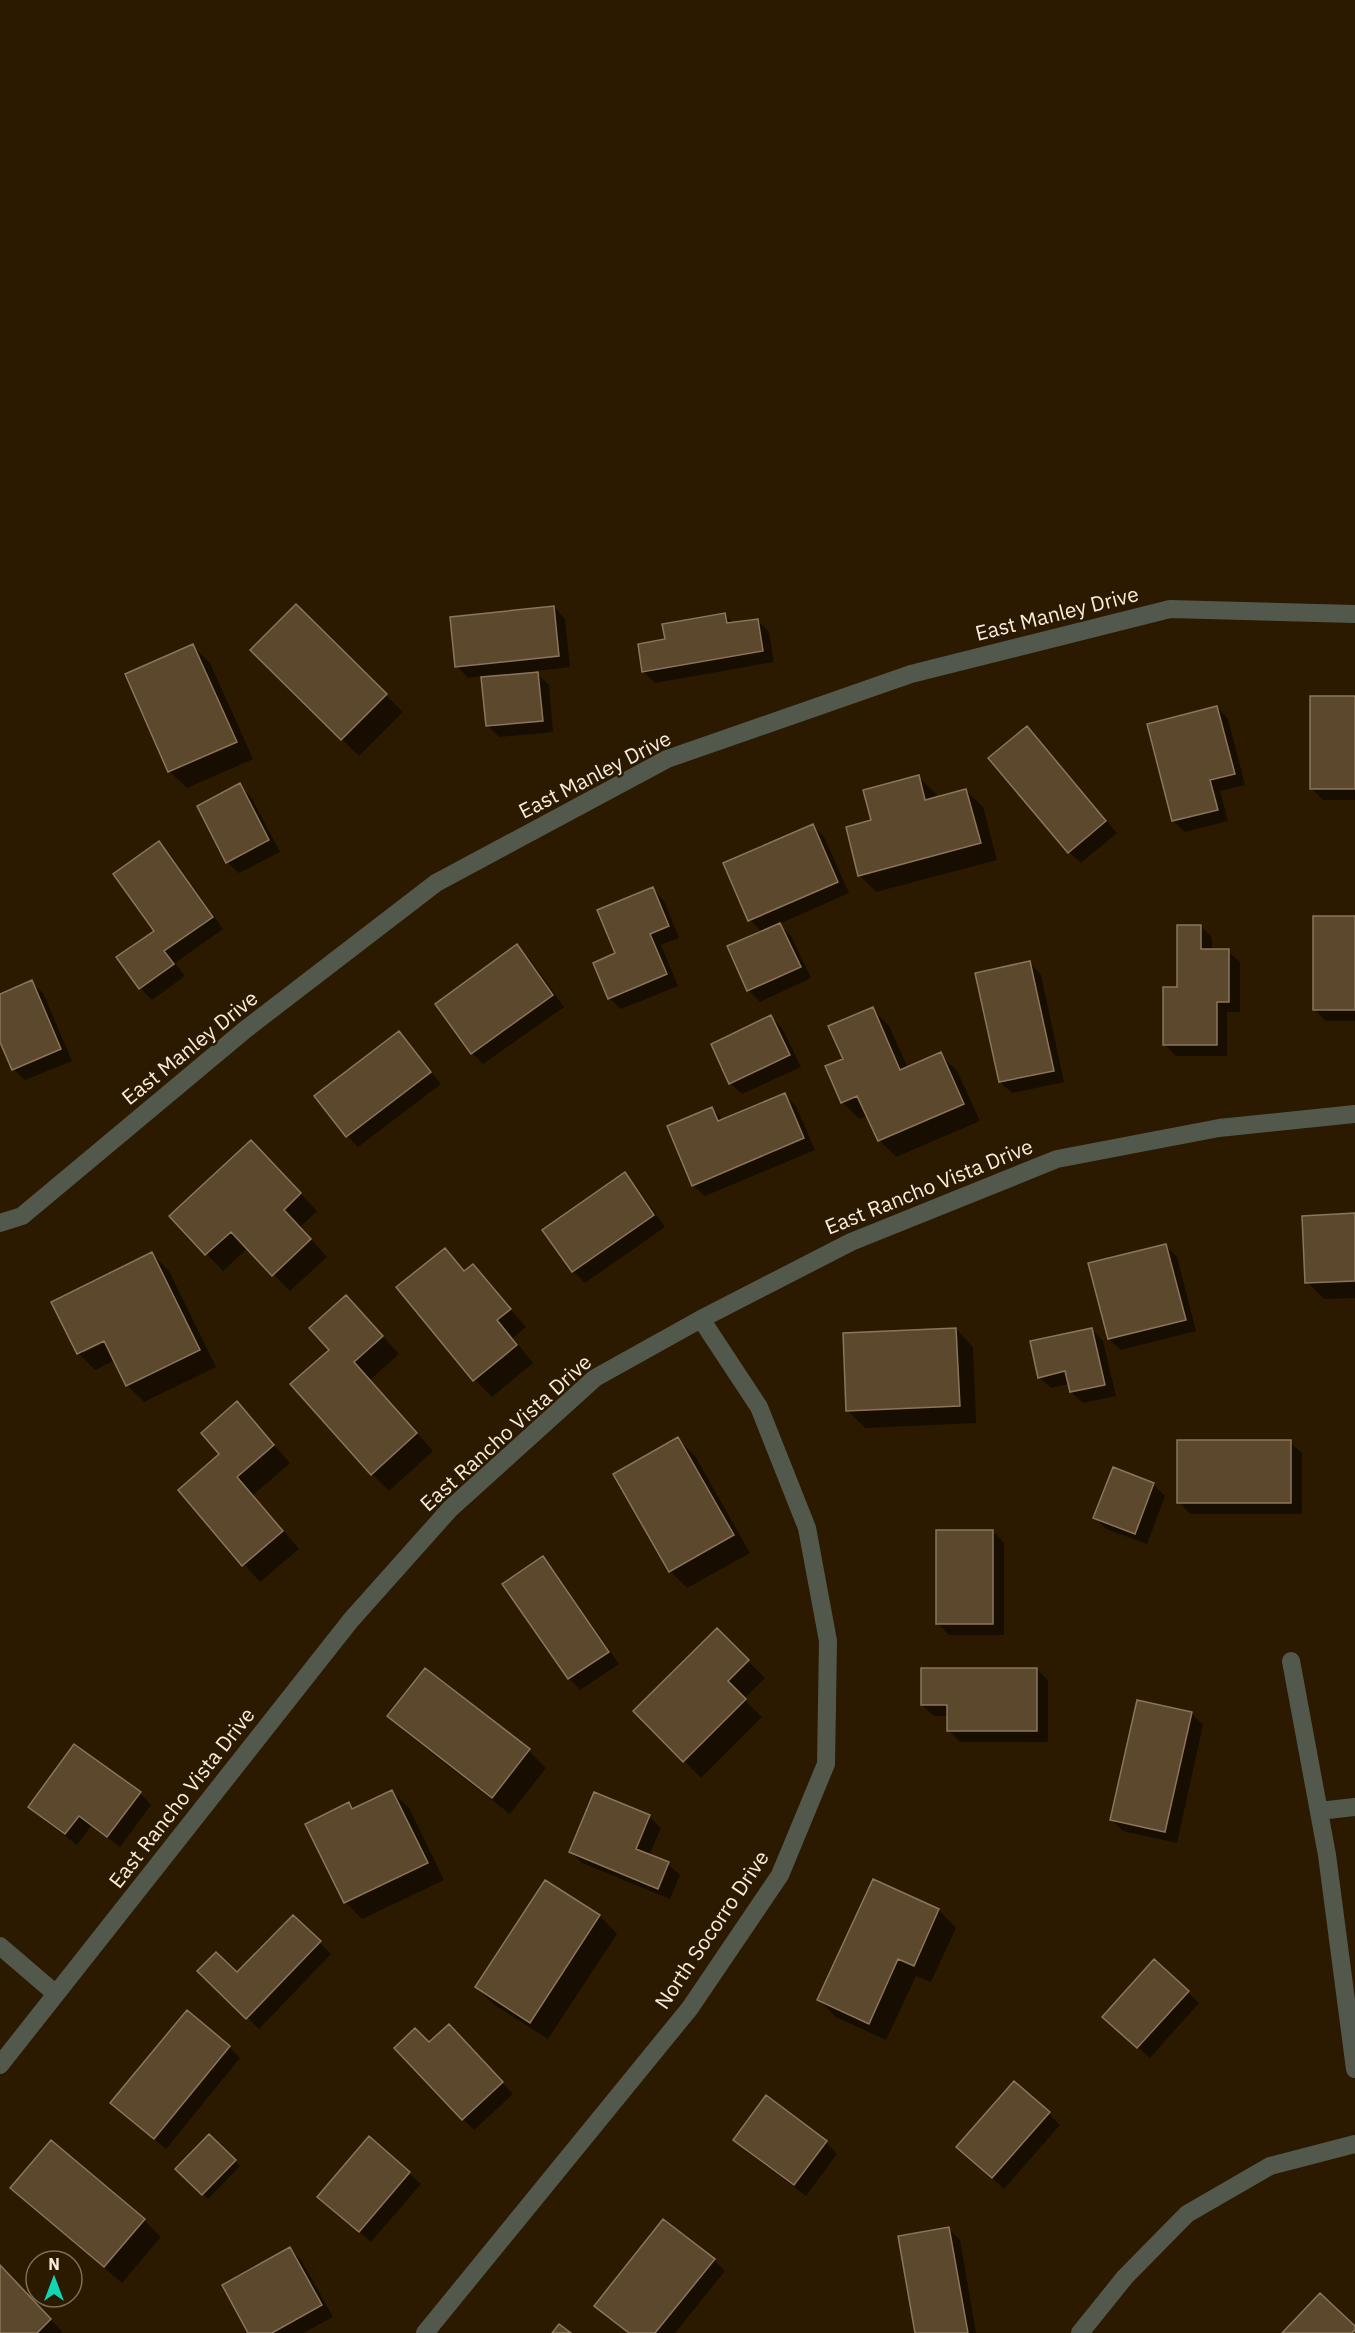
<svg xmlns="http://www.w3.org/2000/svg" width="1355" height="2333" viewBox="0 0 1355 2333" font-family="'IBM Plex Sans',sans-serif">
<rect width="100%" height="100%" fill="#2b1a00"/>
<!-- shadow -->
<path fill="#0007" fill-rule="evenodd" d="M296,607l107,105 -44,44 -107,-106z
M554,607l11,12 5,48 -35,4 14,14 4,47 -54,5 -12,-12 -4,-49 -15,2 -11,-12z
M725,615l9,9 23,-4 12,12 5,30 -119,21 -12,-12 24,-31z
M193,646l17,17 43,96 -66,29 -18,-17z
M1355,697v103h-32l-12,-12z
M1217,707l11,12 17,66 -25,6 8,30 -43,11 -12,-11z
M1027,728l90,105 -36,30 -12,-11z
M919,777l17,17 1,4 29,-8 17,17 14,53 -121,32 -17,-17 14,-54z
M239,785l12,12 29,55 -41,21 -12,-11z
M813,826l11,11 25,56 -70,31 12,12 20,42 -51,24 -12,-12 -19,-43 33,-15 -12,-12 -25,-56z
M158,843l12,11 53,75 -48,34 10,13 -33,24 -12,-12 -21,-30 37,-27z
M653,889l11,12 15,37 -18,7 17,41 -57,23 -12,-11 8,-44z
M1355,917v104h-29l-11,-11z
M1201,926l11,12v13h16l12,11v50h-13v44h-51l-12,-12z
M517,946l12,12 35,49 -81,57 -11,-11z
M1030,963l11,12 23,107 -52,11 -12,-11z
M31,982l12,11 29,68 -47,19 -12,-11 -13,-30v-44z
M872,1009l17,17 19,42 32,-14 17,17 23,50 -84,36 -17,-17 -11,-24 -9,3 -17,-17 3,-43z
M771,1017l11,11 19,39 -59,27 -12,-11z
M399,1033l42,51 -83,63 -11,-11z
M784,1094l12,12 19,44 -110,46 -12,-11 19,-76 11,11z
M268,1159l49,52 -17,16 27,30 -37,34 -42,-43 -25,23 -52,-55z
M624,1174l12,12 29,41 -80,56 -12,-12 -29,-41z
M1355,1215v83l-31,1 -17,-17z
M1165,1245l12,12 19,74 -75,19 -12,-11z
M445,1250l21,22 7,-6 53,61 -13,11 20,25 -41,34 -17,-17 -76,-93z
M152,1254l17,17 47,96 -72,35 -17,-17 -12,-25 -20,10 -17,-17zM110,1336l2,3 -29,14v-4z
M363,1314l36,40 -29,26 63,71 -44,40 -17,-17 -41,-124z
M956,1329l17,18 3,76 -111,5 -17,-17z
M1092,1330l11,11 13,55 -33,7 -12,-11 -2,-8 -18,4 -12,-11z
M237,1403l53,60 -37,32 46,54 -39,33 -80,-91 41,-37z
M678,1439l17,17 55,97 -63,35 -17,-17z
M1290,1442l12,11v61h-112l-11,-12z
M1153,1484l12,12 -18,48 -41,-15 -11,-11z
M993,1531l11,12v92h-55l-11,-11z
M543,1558l11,12 65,94 -39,26 -11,-12 -65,-93z
M717,1630l48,48 -21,21 18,18 -61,61 -66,-67z
M1037,1669l11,12v61h-88l-12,-12v-14h-14l-12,-11z
M425,1670l104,81 17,17 -36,46 -104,-81 -17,-17z
M1191,1713l12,12 -26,118 -54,-12 -11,-11z
M392,1791l17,17 35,72 -82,39 -17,-17 3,-98 6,6z
M140,1793l11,12 -31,42 -29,-21 -14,19 -36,-27 -11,-11z
M649,1817l12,11 -12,28 19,8 12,11 -10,24 -88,-36 -11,-11z
M873,1881l66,29 17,18 -25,54 -15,-6 -30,64 -50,-23 -17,-17z
M545,1882l55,34 17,18 -69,105 -55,-35 -17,-17z
M293,1917l38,37 -72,75 -59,-58 37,3z
M1188,1992l11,11 -49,55 -34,-30z
M460,2038l53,56 -39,36 -11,-11 -34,-75z
M229,2047l11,11 -74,91 -54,-46z
M1049,2114l11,11 -56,64 -46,-42z
M209,2136l31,30 -32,33 -31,-30z
M369,2138l52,46 -50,58 -52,-45z
M735,2140l91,2 11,12 -31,42 -60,-45z
M51,2142l93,78 17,17 -39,46 -93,-78 -17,-17z
M948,2228l12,12 16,93h-59z
M290,2249l11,11 32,57 -30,16h-53z
M714,2260l11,11 -50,62h-47l-32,-28z
M0,2268l62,63 -2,2h-60z"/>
<!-- building -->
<path fill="#5c482d" stroke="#8c7659" stroke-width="1.5" d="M296,604l91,90 -46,46 -91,-90z
M554,606l5,50 -104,11 -5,-50z
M725,613l2,10 31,-4 5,32 -121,21 -4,-28 27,-5 -3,-15z
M193,644l44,98 -69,30 -43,-98z
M538,672l5,49 -57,5 -5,-49z
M1310,696h45v93h-45z
M1217,706l18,68 -25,6 8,30 -46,11 -25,-97z
M1027,726l79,95 -38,32 -80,-95z
M919,775l6,25 41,-11 15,54 -123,33 -12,-49 25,-7 -8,-30z
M240,783l29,57 -43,23 -29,-57z
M813,824l25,58 -90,39 -25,-58z
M159,841l54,76 -49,34 10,13 -35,25 -23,-32 38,-26 -41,-57z
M653,887l16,39 -19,8 17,40 -59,25 -15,-36 22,-10 -18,-43z
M1313,916h42v94h-42z
M780,923l21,44 -54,24 -20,-45z
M1177,925h24v24h28v53h-12v43h-54v-58h14z
M517,944l36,51 -82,59 -36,-50z
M1030,961l24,110 -55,11 -24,-109z
M32,980l29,69 -49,21 -12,-28v-48z
M873,1007l27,63 41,-18 23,52 -86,37 -21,-45 -16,7 -16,-37 18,-7 -15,-33z
M771,1015l19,40 -61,29 -18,-40z
M399,1031l32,41 -85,65 -32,-41z
M785,1093l19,45 -112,48 -25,-60 45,-19 6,14z
M251,1140l50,53 -17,17 27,29 -39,37 -41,-44 -26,23 -36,-39z
M625,1172l29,43 -82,57 -30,-42z
M1355,1213v68l-50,2 -3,-67z
M1166,1244l20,76 -78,19 -20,-76z
M445,1248l19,23 9,-7 38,45 -14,11 20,25 -44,36 -77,-94z
M152,1252l48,98 -74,36 -22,-45 -27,13 -26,-52z
M346,1295l37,41 -29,26 63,71 -46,42 -81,-91 39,-34 -20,-22z
M956,1328l4,78 -114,5 -3,-78z
M1092,1328l13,57 -35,7 -5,-21 -27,7 -8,-37z
M237,1401l37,44 -37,32 46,54 -41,35 -64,-76 41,-36 -18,-21z
M678,1437l56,98 -65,37 -56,-98z
M1177,1440h114v63h-114z
M1113,1467l41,16 -19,51 -42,-16z
M936,1530h57v94h-57z
M543,1556l66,96 -41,27 -66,-95z
M717,1628l32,32 -21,21 18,18 -63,63 -50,-51z
M425,1668l105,81 -38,49 -105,-82z
M921,1668h116v63h-90v-26h-26z
M1137,1700l55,12 -27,120 -55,-12z
M74,1744l67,48 -34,45 -28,-21 -14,18 -37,-27z
M392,1790l36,73 -84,40 -39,-79 44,-22 3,7z
M594,1792l56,23 -14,34 33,13 -11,27 -89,-37z
M873,1879l66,30 -25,57 -16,-7 -29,65 -52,-24z
M545,1880l55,35 -70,108 -55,-36z
M293,1915l28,26 -75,78 -49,-48 19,-19 21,20z
M1154,1959l35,32 -52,57 -35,-31z
M187,2010l43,36 -76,93 -44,-36z
M449,2024l54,58 -41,38 -68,-72 21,-20 14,14z
M1014,2081l36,31 -58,66 -36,-31z
M766,2095l61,46 -33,44 -61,-45z
M209,2134l27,26 -34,35 -27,-26z
M369,2136l41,36 -51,60 -42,-35z
M51,2140l94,79 -41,48 -94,-79z
M663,2219l52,40 -60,74h-26l-35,-27z
M949,2227l19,106h-53l-17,-97z
M290,2247l32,58 -50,28h-24l-26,-48z
M0,2265l51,54 -14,14h-37z
M1320,2293l35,33v4l-3,3h-70z
M559,2324l12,9h-19z"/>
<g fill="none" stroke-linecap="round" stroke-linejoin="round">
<!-- minor -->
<path stroke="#52594c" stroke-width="18" d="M0,1223l22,-7 224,-187 190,-146 231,-124 244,-85 259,-65 185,5
M1291,1661l36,194 28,214
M1319,1811l36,-4
M0,1946l56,48
M0,2065l351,-445 99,-111 145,-131 106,-59 150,-77 206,-83 162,-31 136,-14
M425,2333l265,-325 90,-133 46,-111 2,-123 -21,-113 -48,-121 -58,-88
M1080,2333l45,-56 62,-63 83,-48 85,-22"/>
</g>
<g text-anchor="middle" stroke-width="5" stroke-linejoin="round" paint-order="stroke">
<!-- street labels -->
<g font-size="21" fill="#f8eddd" stroke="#2b1a00">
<text transform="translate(1057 614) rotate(-14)" y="7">East Manley Drive</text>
<text transform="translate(595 775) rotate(-27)" y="7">East Manley Drive</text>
<text transform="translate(190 1048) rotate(-39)" y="7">East Manley Drive</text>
<text transform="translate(929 1187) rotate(-22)" y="7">East Rancho Vista Drive</text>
<text transform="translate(506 1433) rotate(-42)" y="7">East Rancho Vista Drive</text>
<text transform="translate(182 1798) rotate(-52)" y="7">East Rancho Vista Drive</text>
<text transform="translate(712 1930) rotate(-56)" y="7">North Socorro Drive</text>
</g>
</g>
<!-- north arrow -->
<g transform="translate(54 2279)"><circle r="28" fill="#2b1a00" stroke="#7d6e58" stroke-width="1.5"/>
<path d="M0-4.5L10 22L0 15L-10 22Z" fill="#12d5b4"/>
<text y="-9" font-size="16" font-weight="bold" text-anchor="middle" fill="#f8eddd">N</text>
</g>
</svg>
